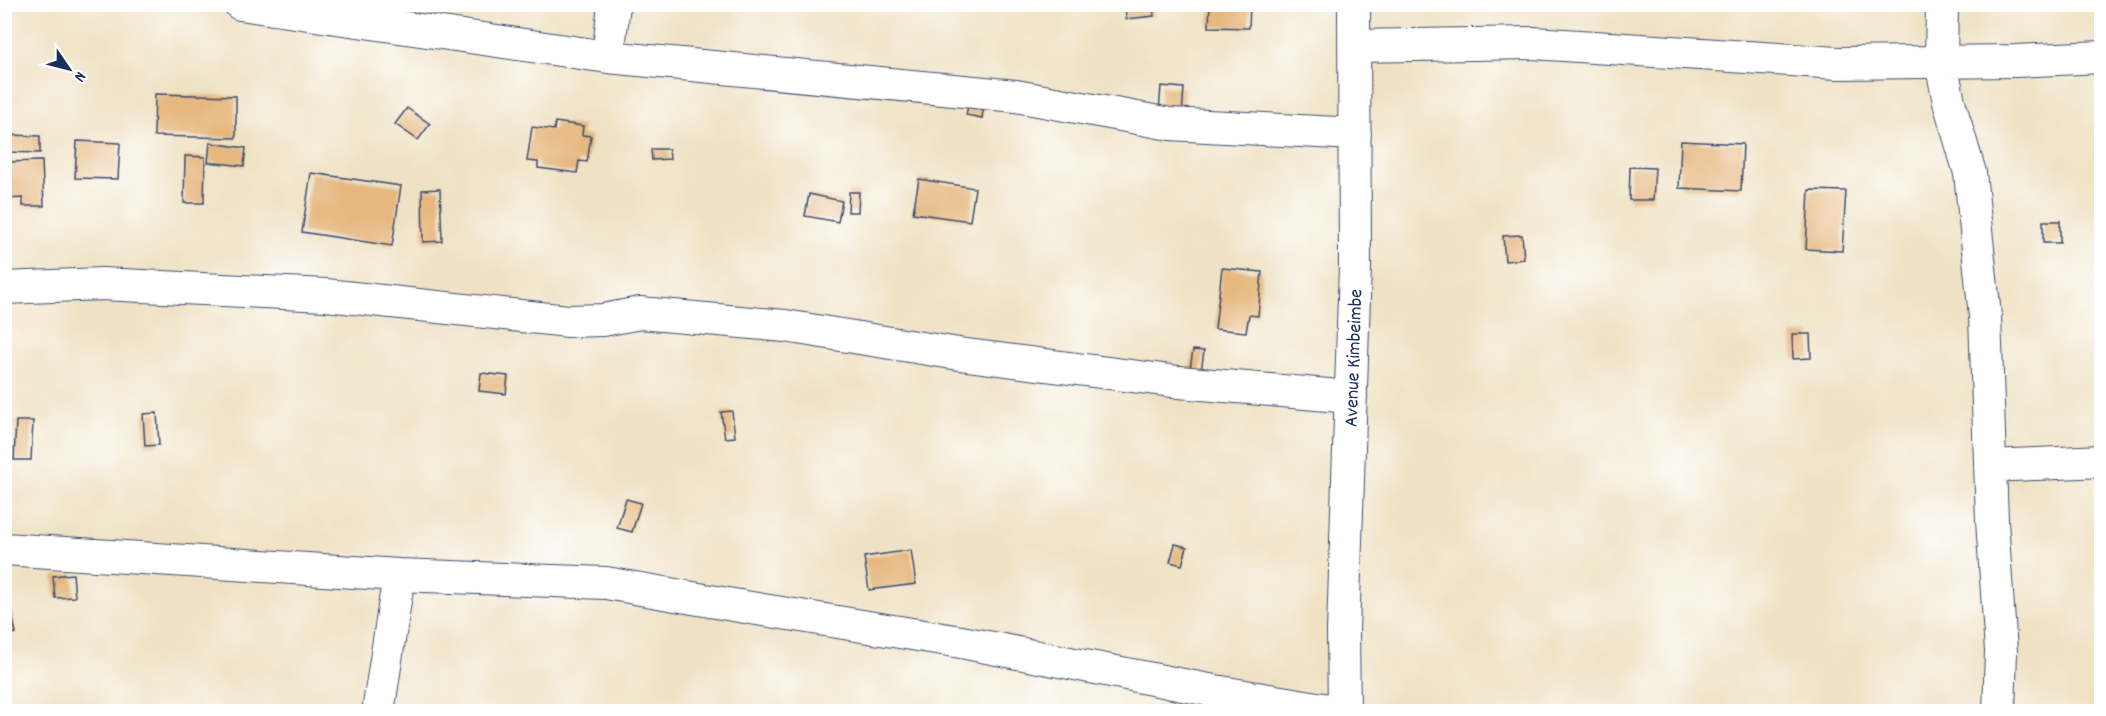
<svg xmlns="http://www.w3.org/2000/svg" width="2106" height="716" viewBox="0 0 2106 716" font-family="Dekko,sans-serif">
<rect width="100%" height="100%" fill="#fff"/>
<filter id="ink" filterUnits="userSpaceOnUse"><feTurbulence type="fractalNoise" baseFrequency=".0167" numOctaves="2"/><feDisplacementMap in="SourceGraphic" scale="12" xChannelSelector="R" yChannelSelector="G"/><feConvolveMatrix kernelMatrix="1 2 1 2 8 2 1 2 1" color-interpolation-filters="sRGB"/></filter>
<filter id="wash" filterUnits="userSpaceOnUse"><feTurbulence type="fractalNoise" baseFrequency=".008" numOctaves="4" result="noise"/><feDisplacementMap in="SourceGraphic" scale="24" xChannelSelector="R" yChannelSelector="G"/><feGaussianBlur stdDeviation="1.35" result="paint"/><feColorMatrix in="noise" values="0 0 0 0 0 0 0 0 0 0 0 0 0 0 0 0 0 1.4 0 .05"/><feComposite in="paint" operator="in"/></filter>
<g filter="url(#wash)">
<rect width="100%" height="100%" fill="#efe2c4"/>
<g id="blocks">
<!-- building -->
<path fill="#e6b880" d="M1125,4h28l1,12 -28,3z
M1210,4h40l-1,24 -40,-1z
M1161,86l23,2 -2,26 -23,-2z
M155,94l81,2v42l-82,-2z
M969,102l15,3 -2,13 -16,-3z
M407,108l23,16 -12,16 -23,-16z
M555,122l28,4 -1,9 9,1 -4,26 -8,-1 -2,12 -39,-5v-6l-11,-1 5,-34 22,3z
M8,135l32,1v17l-33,-1z
M77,141l43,2 -2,36 -43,-1z
M1681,141l62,3 -2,47 -62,-3z
M210,143l36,5 -2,18 -36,-4z
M651,149h18l1,10 -18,1z
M185,156l20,1 -1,46h-20z
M42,161l2,45h-21v-8l-19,1v-37z
M1630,167l25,1 -2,32h-24z
M311,173l90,13 -9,60 -90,-14z
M919,179l56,9 -5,33 -57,-8z
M440,189l2,52 -19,1 -1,-52z
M1809,190l37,1 -4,60 -36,-2z
M849,192h10l-1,20h-10z
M809,194l33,7 -4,21 -33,-6z
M2043,221h17v22h-17z
M1522,235l2,24 -19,2 -2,-25z
M1222,268l40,4 -4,44 -9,-1 -3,17 -31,-3z
M1792,334h18l1,24 -18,1z
M1193,350l11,1 -3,20 -11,-2z
M481,373l27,3 -2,18 -27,-3z
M732,411l3,26 -10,1 -4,-26z
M157,413l2,32 -14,1 -2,-32z
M16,421h17l-2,39h-17z
M626,499l15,4 -9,29 -15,-4z
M1175,544l12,3 -5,18 -12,-3z
M911,550l5,34 -47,6 -5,-33z
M73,574l2,23 -20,1 -2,-22z
M4,592h3l9,41 -12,3z"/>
</g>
</g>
<g filter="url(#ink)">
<use href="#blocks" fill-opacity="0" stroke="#3b4a6d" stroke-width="1.5"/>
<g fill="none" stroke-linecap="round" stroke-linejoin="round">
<!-- minor casing -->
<g stroke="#3b4a6d" stroke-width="34">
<path id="minor" d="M240,4l368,53 408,39 154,28 185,10
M1942,4l-1,58 8,40 21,71 15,143 7,205 9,130 -2,61
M1354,46l179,-3 305,20 177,-2 87,-4
M608,57l6,-53
M4,288l98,-4 224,11 242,26 35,-1 37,-7 145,13 174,28 220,28 172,15
M1990,466l112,-5
M4,549l395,26 207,8 139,24 216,35 248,48 132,22
M378,712l21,-137
M1344,712l-1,-80 12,-366 -1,-262"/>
</g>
<!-- minor -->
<use href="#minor" stroke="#fff" stroke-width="32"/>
</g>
</g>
<g text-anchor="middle" stroke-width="4.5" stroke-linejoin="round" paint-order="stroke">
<!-- street labels -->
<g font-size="20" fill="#1b2f5e" stroke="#fff">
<text transform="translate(1352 358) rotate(-88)" y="7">Avenue Kimbeimbe</text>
</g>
</g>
<!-- margin -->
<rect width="2106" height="716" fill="none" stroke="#fff" stroke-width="24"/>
<!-- north arrow -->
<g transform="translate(69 69) rotate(125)" stroke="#ffffff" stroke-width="4.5" paint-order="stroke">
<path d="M0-4.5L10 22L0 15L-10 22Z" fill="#1b2f5e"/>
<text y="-9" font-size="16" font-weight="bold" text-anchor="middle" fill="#1b2f5e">N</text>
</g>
</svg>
